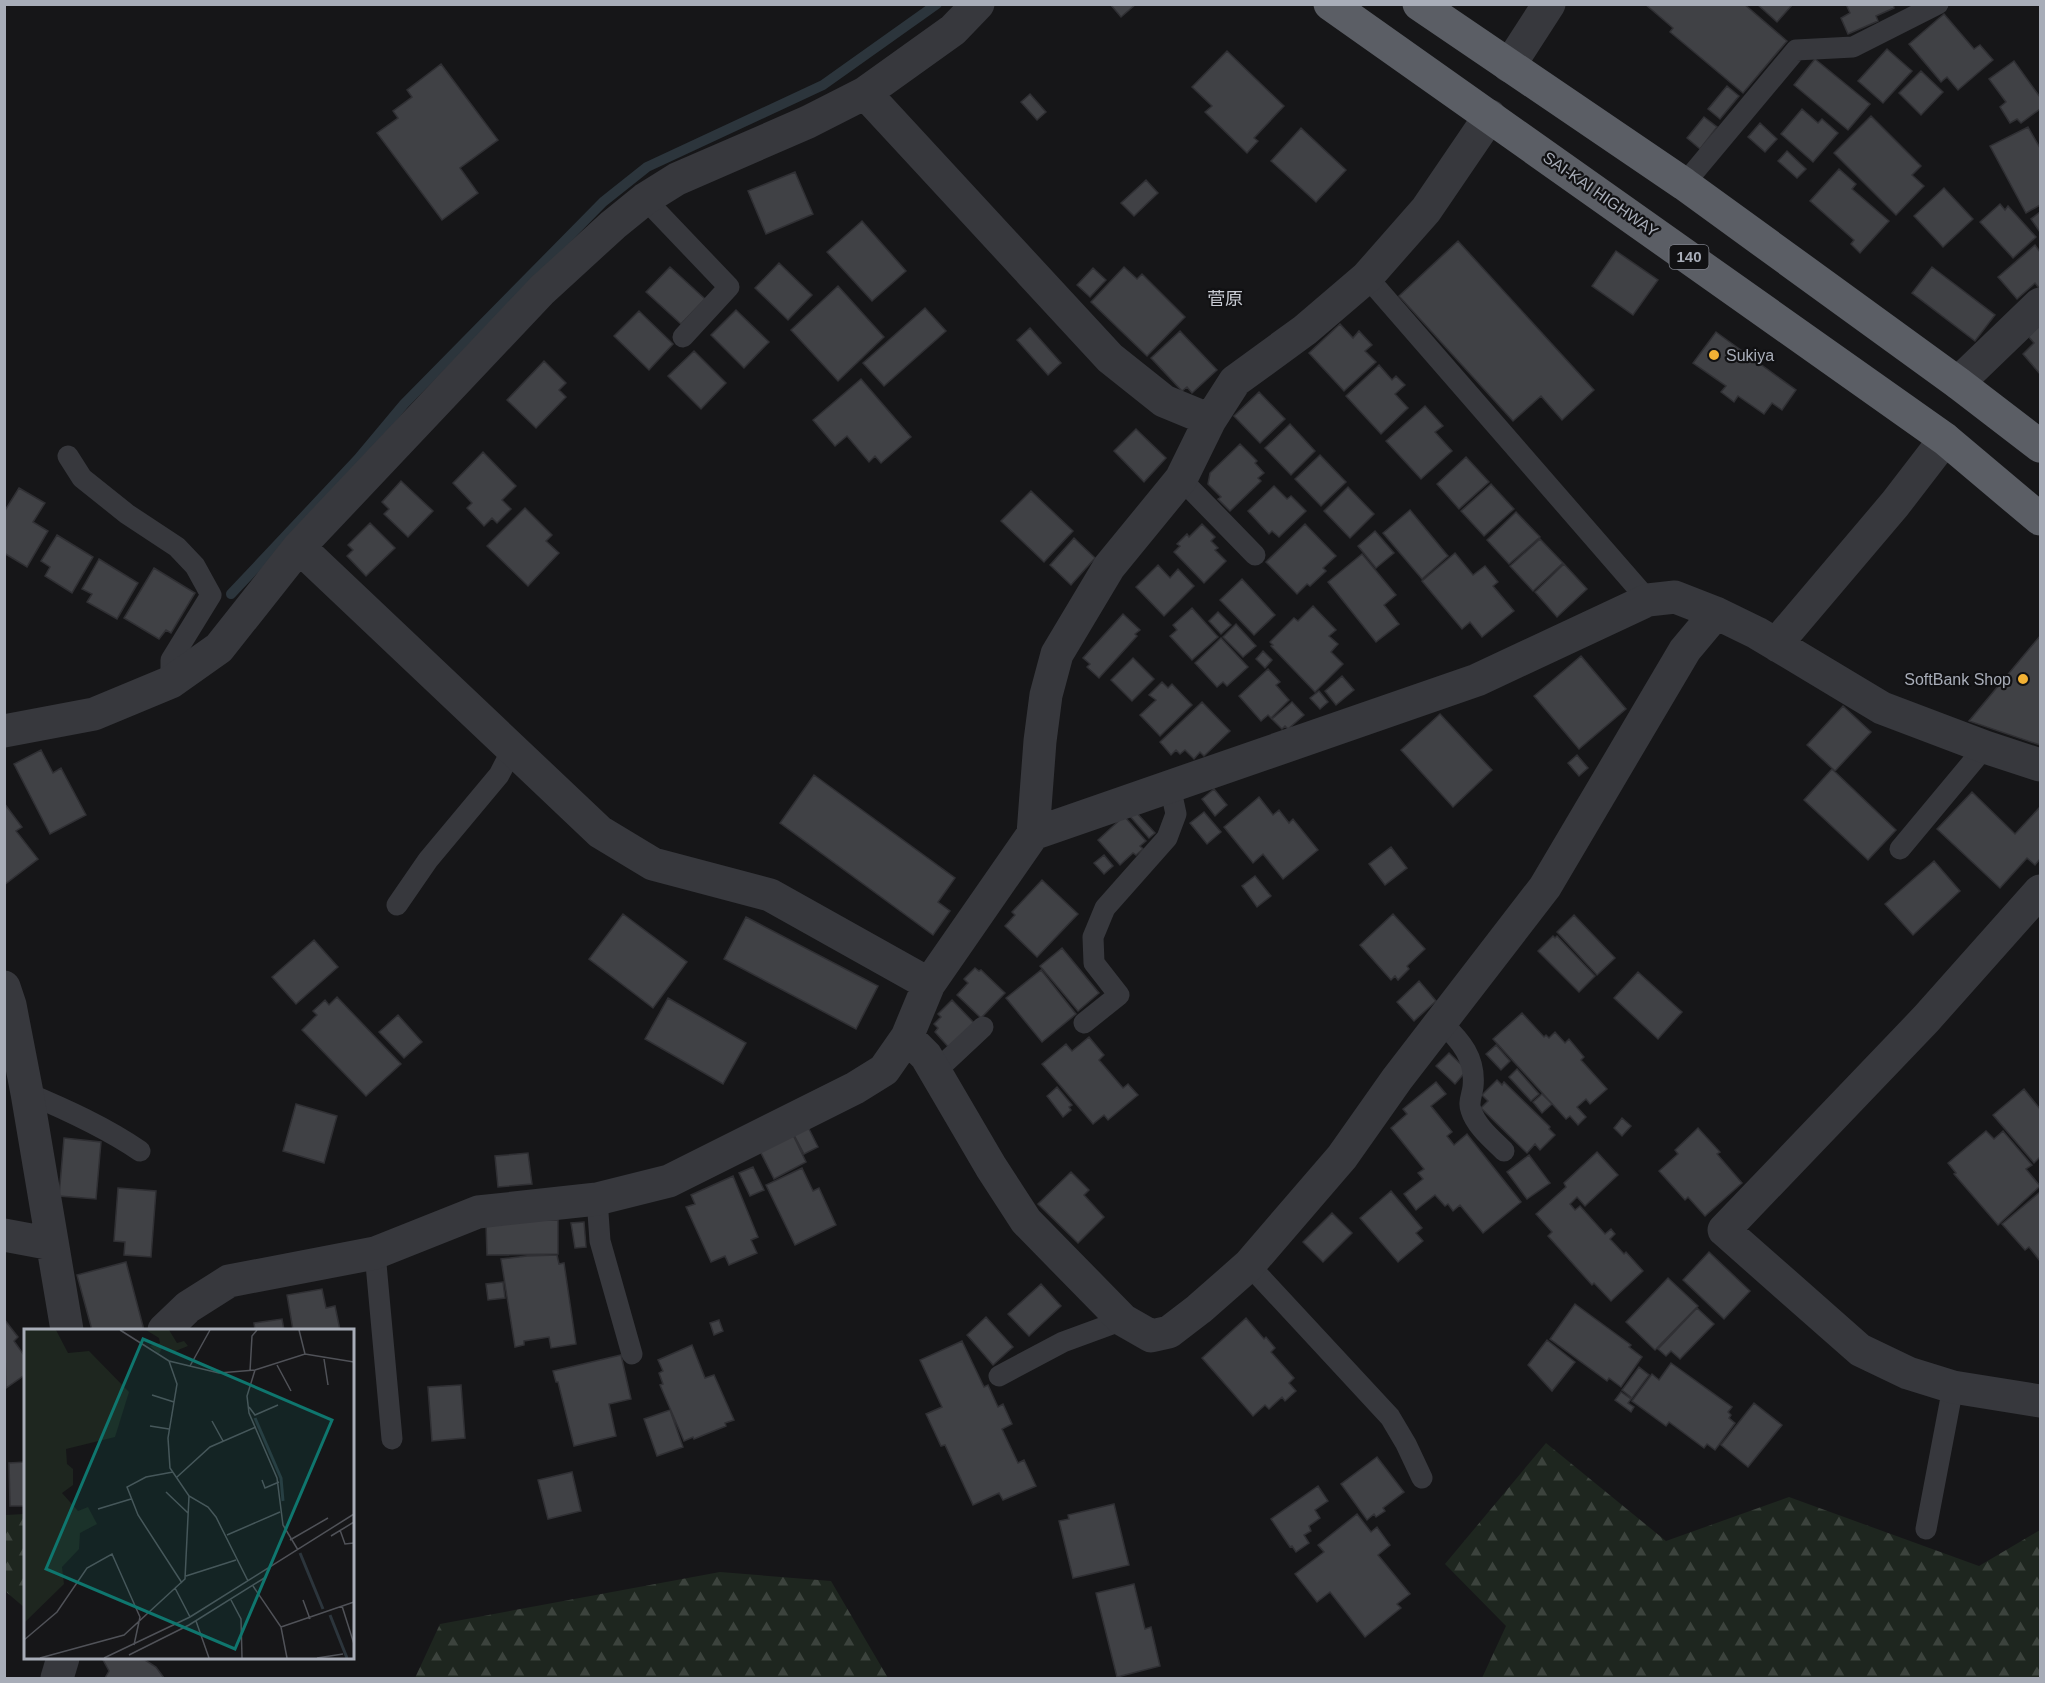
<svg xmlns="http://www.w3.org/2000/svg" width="2045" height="1683" viewBox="0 0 2045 1683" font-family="Arial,'Noto Sans JP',sans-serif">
<defs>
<pattern id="forest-firs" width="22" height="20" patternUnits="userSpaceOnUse" patternTransform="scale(1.5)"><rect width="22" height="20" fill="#1e261f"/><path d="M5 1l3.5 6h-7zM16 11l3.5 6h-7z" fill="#3c433d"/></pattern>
</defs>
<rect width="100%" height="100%" fill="#161618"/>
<!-- forest -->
<path fill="url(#forest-firs)" d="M1546,1443l120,98 123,-44 190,69 61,-36v148h-558l24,-52 -61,-62z
M5,1504l1,11 19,-1v94l-20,-17z
M720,1572l111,9 57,97h-473l25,-54z"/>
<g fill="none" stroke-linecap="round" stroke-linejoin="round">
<!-- stream -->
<path stroke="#2c353c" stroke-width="10" d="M231,594l127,-135 46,-55 199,-202 44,-35 176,-82 114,-81"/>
</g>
<!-- building -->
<path fill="#404145" stroke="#303034" stroke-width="1.5" d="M1110,4h26l-15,13z
M1645,4h99l43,37 -44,52 -73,-61 3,-4z
M1757,4h36l-16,18z
M1846,4h47l1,4 -18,8 2,5 -30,13 -7,-16 9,-5z
M1944,14l30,35 6,-4 13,15 -35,30 -11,-13 -6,5 -32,-38z
M1887,49l25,22 -29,32 -25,-22z
M1227,51l57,55 -30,32 4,3 -11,12 -42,-41 7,-6 -20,-19z
M1815,59l55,45 -22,26 -54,-45z
M2014,61l26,36v12l-19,14 -4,-4 -7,4 -10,-16 6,-5 -17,-23z
M441,64l57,76 -38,28 18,25 -36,27 -65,-87 21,-15 -5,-7 19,-14 -5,-7z
M1921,71l22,21 -22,23 -22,-22z
M1727,86l12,10 -19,23 -12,-10z
M1030,94l16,18 -9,8 -16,-18z
M1802,109l16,14 4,-4 16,14 -25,29 -32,-28z
M1871,116l50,50 -9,9 12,11 -28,29 -62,-62z
M1704,117l13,10 -17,22 -13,-11z
M1760,123l17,16 -12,13 -17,-15z
M2028,127l12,21v57l-14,8 -36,-67z
M1301,128l45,42 -30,32 -45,-41z
M1787,151l19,18 -9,9 -19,-17z
M1839,169l17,15 -4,5 37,32 -29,32 -9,-9 3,-4 -44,-39z
M795,172l18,42 -47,20 -18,-43z
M1146,180l12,13 -24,23 -13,-13z
M1944,188l29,31 -30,28 -29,-31z
M2000,204l5,6 3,-4 28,31 -23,21 -33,-36z
M2040,212v20l-9,-13z
M862,221l44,50 -34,30 -45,-49z
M1458,241l136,149 -32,30 -21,-24 -28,25 -114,-125z
M2035,245l5,7v34l-1,2 -4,-5 -18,16 -19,-22z
M1616,251l42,29 -25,35 -41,-29z
M779,263l33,32 -24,25 -33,-32z
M670,267l35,32 -24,25 -35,-32z
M1124,267l13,12 5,-5 43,43 -38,39 -56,-54z
M1932,267l63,48 -20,26 -63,-48z
M1093,268l13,12 -16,17 -13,-12z
M838,286l46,51 -46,44 -47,-51z
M925,308l21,23 -62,55 -21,-23z
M736,310l33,32 -25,26 -33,-33z
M639,311l34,33 -24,26 -35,-34z
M1340,324l13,14 6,-7 13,14 -7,6 11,11 -32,29 -35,-38z
M2040,325v49l-17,-20 11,-11 -6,-7z
M1030,328l31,35 -13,12 -31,-35z
M1180,331l37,39 -25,23 -5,-6 -5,4 -31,-33z
M1716,332l80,58 -14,20 -10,-7 -8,11 -26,-18 -4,6 -13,-10 5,-6 -33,-23z
M694,351l32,32 -25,26 -33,-33z
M544,361l22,22 -7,7 7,7 -30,31 -29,-28z
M1379,365l13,15 4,-4 9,9 -10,9 13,14 -27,26 -35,-38z
M861,379l50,58 -30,26 -6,-7 -6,6 -22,-26 -12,10 -22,-26z
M1259,392l26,27 -25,24 -26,-27z
M1425,406l18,20 -8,6 17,19 -31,28 -35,-38z
M1290,424l25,27 -24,24 -26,-27z
M1136,429l30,29 -22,24 -30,-31z
M1240,444l17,17 -2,2 9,10 -6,5 3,3 -31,30 -12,-12 3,-2 -13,-13 2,-11z
M483,452l33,34 -14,14 9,9 -14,14 -5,-5 -8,8 -17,-18 5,-5 -19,-20z
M1320,455l26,27 -25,24 -26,-27z
M1466,457l23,25 -30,27 -22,-25z
M401,481l32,30 -25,26 -24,-23 5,-5 -7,-7z
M1491,484l23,25 -30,27 -23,-25z
M1274,486l13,13 4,-3 15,15 -27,26 -7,-6 -3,3 -21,-23z
M1348,487l26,27 -24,24 -26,-27z
M19,488l26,15 -12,19 15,9 -21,36 -23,-14v-41z
M1031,491l42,40 -29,31 -43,-41z
M525,508l27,27 -6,6 13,12 -31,33 -41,-40z
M1410,510l38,46 -26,23 -39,-46z
M1516,512l24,25 -31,27 -22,-24z
M370,523l25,25 -29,28 -19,-20 6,-6 -5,-5z
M1202,524l13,13 -4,4 7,7 -3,2 11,11 -22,22 -30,-31 6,-6 -3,-2 10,-10 2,3z
M1305,524l31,32 -13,12 3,3 -16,15 -3,-2 -10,10 -31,-32z
M1375,531l19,22 -18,15 -18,-22z
M57,535l36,22 -21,36 -27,-17 5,-9 -9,-6z
M1074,538l21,20 -24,27 -21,-20z
M1540,539l23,24 -30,28 -23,-25z
M1455,553l18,22 12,-9 13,16 -5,4 21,25 -32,26 -12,-15 -8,7 -40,-48z
M1362,554l34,41 -12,10 15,19 -23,18 -48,-60z
M99,559l39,24 -21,36 -30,-17 5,-8 -10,-5z
M1564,564l23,25 -30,28 -22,-25z
M1158,565l12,13 8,-9 16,17 -30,30 -28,-29z
M154,568l41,25 -24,40 -5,-3 -7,9 -35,-21z
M1242,579l33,36 -21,20 -34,-35z
M1313,606l23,24 -7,6 9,8 -7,8 12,12 -28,28 -44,-46 2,-1 -3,-3 24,-24 4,3z
M1192,608l26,29 -26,23 -22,-24 7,-6 -4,-5z
M1218,612l13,13 -10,9 -12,-13z
M1123,614l17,16 -5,4 2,2 -38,42 -12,-11 3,-3 -7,-6z
M1236,624l20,22 -13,11 -20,-20z
M2040,636v109l-71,-24z
M1221,638l27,29 -21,19 -4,-4 -6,5 -22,-24z
M1263,651l9,9 -7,8 -9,-9z
M1581,656l45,53 -47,40 -45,-53z
M1133,658l21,21 -22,22 -21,-21z
M1268,669l12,13 -4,3 13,15 -18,18 -3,-3 -7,6 -22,-25z
M1342,676l12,14 -18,15 -11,-14z
M1162,682l6,6 4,-4 20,21 -32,31 -20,-21 16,-15 -7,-5z
M1319,691l9,11 -8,7 -10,-11z
M1202,702l28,29 -26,25 -4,-4 -6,7 -9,-9 -5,4 -4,-4 -5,5 -11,-13z
M1292,702l12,13 -16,14 -3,-3 -3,3 -10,-10z
M1843,706l28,26 -36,39 -28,-26z
M1440,714l52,56 -39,37 -52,-57z
M41,750l12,23 8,-5 25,47 -36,19 -36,-70z
M1577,755l11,13 -9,8 -11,-13z
M1832,769l64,61 -28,30 -64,-60z
M814,775l141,103 -17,24 12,9 -17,24 -153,-112z
M1214,789l13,16 -12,11 -13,-17z
M1972,792l43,42 25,-27v52l-5,6 -8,-7 -27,30 -63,-59z
M1259,797l14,18 6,-5 10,13 4,-4 25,31 -35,29 -20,-25 -10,9 -29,-36z
M4,803l18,24 -6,4 22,28 -34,26z
M1134,810l21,23 -6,5 -21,-24z
M1204,812l17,20 -14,12 -17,-21z
M1124,816l22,25 -6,5 3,3 -7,6 -3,-2 -13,12 -22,-25z
M1391,847l16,21 -22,17 -16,-21z
M1104,855l9,11 -9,8 -10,-11z
M1934,861l26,30 -47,44 -28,-31z
M1255,876l16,20 -14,11 -15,-21z
M1042,880l36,34 -41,43 -32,-31 10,-11 -3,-3z
M623,914l64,48 -34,46 -64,-49z
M1393,914l32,35 -18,17 2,3 -11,11 -3,-4 -4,4 -31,-35z
M1574,915l41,43 -18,17 -40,-43z
M746,917l132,69 -22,43 -132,-70z
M1553,936l2,2 2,-2 38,40 -16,16 -41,-41z
M314,940l24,27 -42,37 -24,-27z
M1062,948l37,45 -21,18 -38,-45z
M975,968l4,3 2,-1 24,23 -24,25 -24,-23 11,-12 -4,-4z
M1041,970l35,44 -34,28 -36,-44z
M1638,972l44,40 -24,27 -44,-41z
M1419,981l17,20 -22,20 -17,-19z
M337,997l64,67 -35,32 -64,-66 15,-15 -4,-4 12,-11 4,5z
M668,998l78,45 -23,41 -78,-45z
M952,1000l24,25 -25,25 -16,-18 3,-4 -4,-4 7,-7 -3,-3z
M1522,1013l22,24 2,-2 3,3 6,-6 10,11 4,-4 15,18 -3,3 26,29 -17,15 -4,-5 -9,8 9,10 -8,8 -8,-9 -4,3 -73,-80z
M398,1015l24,27 -18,16 -25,-26z
M1089,1037l15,18 -5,5 24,28 5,-4 10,11 -30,25 -4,-5 -11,9 -51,-60 24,-20 6,7z
M1496,1045l14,16 -9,9 -15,-16z
M1449,1053l18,17 -12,14 -19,-18z
M1517,1069l22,25 -8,7 -22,-24z
M1497,1080l5,5 2,-3 46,45 -1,2 6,6 -15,15 -5,-6 -8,9 -46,-45 7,-7 -6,-6z
M1436,1082l10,12 -15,12 21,26 -5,4 7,9 13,-11 54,68 -38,31 -23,-28 -7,6 -5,-7 -3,2 -10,-11 -19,15 -12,-16 19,-15 -5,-6 6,-4 -33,-41 16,-14 -4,-5z
M1057,1087l15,18 -3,2 2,3 -8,7 -16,-21z
M2024,1089l16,20v48l-6,6 -41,-48z
M1542,1094l10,10 -10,9 -9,-11z
M296,1104l41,12 -13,47 -41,-12z
M1622,1118l9,8 -9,10 -8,-8z
M808,1127l10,20 -14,7 -10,-19z
M1698,1128l22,24 -3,2 25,29 -37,33 -17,-19 -3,3 -26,-29 19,-17 -3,-4z
M1986,1131l8,8 9,-8 29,34 -6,4 14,17 -42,39 -44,-51 2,-1 -8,-10z
M793,1135l13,27 -32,17 -14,-28z
M64,1138l37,4 -5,57 -37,-3z
M1597,1152l21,23 -33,31 -8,-9 -7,7 5,6 5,-4 25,28 6,-5 4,5 -5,5 14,15 2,-2 17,19 -32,30 -17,-18 -2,2 -44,-49 4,-4 -16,-18 30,-27 -2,-4z
M528,1153l4,31 -34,3 -3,-31z
M1529,1155l21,28 -23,16 -20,-27z
M753,1167l11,23 -14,6 -11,-23z
M802,1168l11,23 6,-3 17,37 -41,20 -29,-60z
M1071,1172l18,18 -5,5 20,22 -26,26 -40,-39z
M733,1176l25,61 -7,3 6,13 -28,12 -4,-9 -14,6 -25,-55 9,-3 -4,-9z
M118,1188l38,3 -5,66 -27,-2 1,-13 -11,-1z
M1391,1191l31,37 -6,5 7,8 -25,21 -38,-44z
M2040,1192v69l-11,-14 -4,3 -23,-26z
M1332,1213l20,20 -29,29 -20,-20z
M558,1220v34l-71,1 -1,-31 9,-3z
M584,1222l2,25 -11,1 -4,-25z
M1709,1252l41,39 -26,28 -41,-39z
M557,1255l2,9 5,-1 12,81 -25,4 -2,-11 -25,4v4l-9,2 -14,-88 26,-3z
M126,1262l18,68h-52l-15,-55z
M1668,1278l30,28 -43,44 -29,-28z
M503,1282l2,16 -17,2 -2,-16z
M1041,1284l20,22 -32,30 -21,-22z
M322,1289l4,19 9,-2 5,24h-47l-6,-35z
M1575,1304l56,41 -2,2 13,10 -21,30 -12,-9 -2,3 -57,-42z
M1697,1308l17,16 -34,35 -9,-8 -5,5 -8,-7z
M986,1317l27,30 -20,18 -26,-30z
M1246,1318l18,21 2,-2 9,11 -4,4 23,26 -5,5 7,8 -11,10 -3,-4 -13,12 -4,-4 -12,11 -51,-58z
M4,1319l14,18 -4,4 12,17v16l-20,14z
M282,1319l2,11h-29l-1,-7z
M719,1320l4,11 -9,4 -4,-12z
M1547,1340l28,22 -23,29 -24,-26z
M962,1341l22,46 4,-2 10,22 5,-3 9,20 -10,5 16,34 6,-3 12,26 -33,14 -4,-7 -26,12 -28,-60 -4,1 -15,-32 16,-7 -22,-47z
M692,1345l13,33 9,-3 20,45 -9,3 1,3 -32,13 -1,-2 -9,4 -24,-56 3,-1 -4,-11 4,-2 -5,-11z
M621,1355l10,44 -22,5 7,32 -42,10 -16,-64h-2l-3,-11z
M1671,1363l61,44 -4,5 3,3 -2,3 6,5 -20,27 -8,-6 -3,4 -35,-26 -3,4 -34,-25 20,-27 7,6z
M1639,1367l10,8 -17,23 -10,-8z
M461,1385l4,53 -33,3 -4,-54z
M1621,1392l10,7 -3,4 6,4 -3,5 -16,-12z
M1754,1403l28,22 -34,42 -27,-22z
M670,1410l13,37 -26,9 -13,-37z
M1377,1457l27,35 -21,16 2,3 -9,6 -2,-3 -7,6 -26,-36z
M26,1462v44h-16l-1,-43z
M572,1472l9,39 -33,8 -10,-39z
M1318,1486l10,15 -13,9 5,8 -11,8 2,5 -7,4 5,8 -13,9 -4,-6 -2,1 -19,-28z
M1114,1504l15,61 -56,13 -14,-57 10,-2 -1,-4z
M1357,1514l14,18 6,-5 13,18 -12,10 32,39 -13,10 4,4 -36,29 -35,-45 -13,10 -22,-28 29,-22 -6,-7z
M1134,1584l11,45 6,-2 9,39 -43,11 -21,-84z
M102,1658h28l15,2 11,7 8,11h-59l4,-7z"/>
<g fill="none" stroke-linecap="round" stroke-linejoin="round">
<!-- service -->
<path stroke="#37383d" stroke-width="21" d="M1684,184l112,-134 57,-3 85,-43
M645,199l84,88 -46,50
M1367,277l281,323
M68,456l14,22 45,36 50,33 18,19 16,29 -40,65v22
M1181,479l74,76
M1900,849l85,-102
M397,905l31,-45 71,-85 13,-25
M1441,1022c20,19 35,36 32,65 -1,8 -5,16 -2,23 5,16 21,29 33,41
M1084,1023l35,-28 -25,-32 -1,-26 12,-29 62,-70 9,-24 -6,-28
M936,1071l47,-44
M27,1093c38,16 78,34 113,58
M597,1199l3,42 32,113
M375,1253l17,186
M1249,1265l141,152 16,27 16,34
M999,1376l64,-34 60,-22
M1926,1529l27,-142"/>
<!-- minor -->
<path stroke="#37383d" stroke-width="33" d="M1509,66l40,-62
M865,93l245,265 54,43 46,19
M1958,383l82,-79
M299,547l301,285 53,32 117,31 159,89
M1778,646l5,-10 112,-132 50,-65
M4,731l90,-17 77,-32 48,-34 80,-101 243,-257 71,-65 32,-26 32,-20 131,-57 57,-29 88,-63 25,-26
M1033,834l444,-154 171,-80 27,-3 41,16 41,20 125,75 103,39 55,18
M2040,891l-114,128 -202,211 136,120 48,23 45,14 87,14
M4,987l6,18 17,88 40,237
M907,1037l19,19 65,111 35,54 97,99 28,16 18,-4 30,-23 50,-44 93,-108 55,-78 148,-192 140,-237 31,-37
M4,1235l48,9
M164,1330l24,-23 41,-26 146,-28 103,-41 119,-13 72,-18 186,-93 29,-18 23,-33 22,-53 104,-150 7,-93 6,-46 11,-41 52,-87 72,-88 29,-59 25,-39 70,-51 62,-53 59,-67 64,-94
M57,1678l6,-20"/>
<!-- trunk -->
<path stroke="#5b5e65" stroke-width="33" d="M1330,4l615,435 95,80
M1419,4l265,180 274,199 82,63"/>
</g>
<!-- markers -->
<g fill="#f2b134" stroke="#111113" stroke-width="2">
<circle cx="1714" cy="355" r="6"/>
<circle cx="2023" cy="679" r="6"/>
</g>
<g text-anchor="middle" stroke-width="4.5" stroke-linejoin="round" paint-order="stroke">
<!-- shield labels -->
<rect fill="#111113" stroke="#7b7e86" stroke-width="1.5" x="1669.5" y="245" width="39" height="24" rx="4.5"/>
<g font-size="15" font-weight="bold" fill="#a8adb8">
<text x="1689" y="262">140</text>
</g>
<!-- street labels -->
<g font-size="16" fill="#a8adb8" stroke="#111113">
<text transform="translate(1601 194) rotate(35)" y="6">SAI-KAI HIGHWAY</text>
</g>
<!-- poi labels -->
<g font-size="16" fill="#a8adb8" stroke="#111113" text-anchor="start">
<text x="1726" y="361">Sukiya</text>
<text x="2011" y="685" text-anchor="end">SoftBank Shop</text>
</g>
<!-- neighbourhood labels -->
<g font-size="18" fill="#c9ccd4" stroke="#111113">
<text x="1225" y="305">菅原</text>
</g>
</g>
<!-- overview -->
<g transform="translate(24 1329)">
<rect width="330" height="330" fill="#161618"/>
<path d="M0,1h32l12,23 21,-2 40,41 -14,45 -49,12 1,15 6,5v16l-11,8 16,18 10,-4 9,17 -17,9 -1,16 -17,18 2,17 -40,39zM122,1h23l8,13 7,-2 4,5 -15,6 -11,-4 -3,6 -9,-8 10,-3 -1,-5z" fill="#1e261f"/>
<path fill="none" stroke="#2c353c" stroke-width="3" d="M231,89l26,60 2,23M276,224l23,56M306,286l17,43"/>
<path fill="none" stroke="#505258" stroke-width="1.5" d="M96,1l49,31 50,12 36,-3 50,-16 49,8M275,1l6,24M300,30l4,26M145,32l8,23 -9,54 2,30 19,28 19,11 8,10 32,64M253,36l14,26M166,37l20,-36M231,41l-8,26 2,17 28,65 6,47 15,25M226,42l2,-35 5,-6M128,66l22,7M225,78l6,8 23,-10M188,92l11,20M126,97l19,3M149,143l-27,5 -19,10 11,28 44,68M153,148l33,-30 46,-20M238,151l3,8 14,-6M142,163l22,21M74,180l33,-10M316,201l5,14 9,-1M203,206l53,-23M307,207l23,-14M266,211l38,-22M162,247l50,-16M229,257l28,41 6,31M151,259l15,29M207,271l10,19 1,39M279,271l7,19M318,277l12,38M172,292l13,37M257,298l73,-25M0,311l33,-28 30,-44 25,-14 28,63 -6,28M105,326l60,-30 77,-48M16,329l84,-23 61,-56 4,-83M80,329l86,-41 164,-103M293,329l26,-4"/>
<path fill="#0f766e" fill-opacity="0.15" stroke="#0f766e" stroke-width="3" d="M119,10l189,81 -97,229 -189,-80z"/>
<rect width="330" height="330" fill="none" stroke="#a8adb8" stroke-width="3"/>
</g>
<!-- border -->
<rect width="2045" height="1683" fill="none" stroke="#a8adb8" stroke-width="12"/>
</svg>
